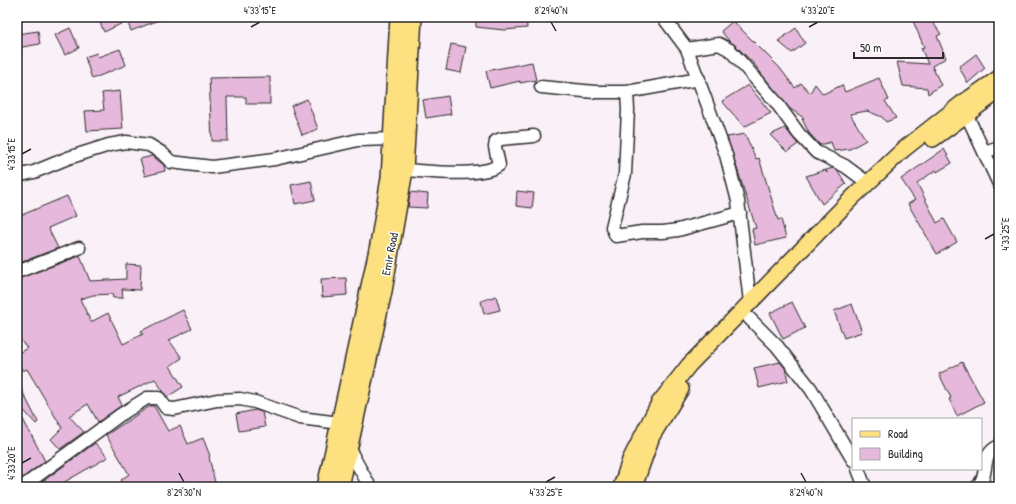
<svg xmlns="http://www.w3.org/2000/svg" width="1016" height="504" viewBox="0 0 1016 504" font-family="'Patrick Hand',sans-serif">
<rect width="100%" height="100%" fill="#faf1f8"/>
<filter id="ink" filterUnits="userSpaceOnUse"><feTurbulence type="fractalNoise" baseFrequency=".025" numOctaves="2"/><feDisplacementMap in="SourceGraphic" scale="8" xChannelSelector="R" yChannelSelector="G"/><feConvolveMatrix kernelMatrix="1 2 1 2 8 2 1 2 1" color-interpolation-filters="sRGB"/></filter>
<g filter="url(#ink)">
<!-- building -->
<path fill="#e5b8dc" stroke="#2b2b2b" d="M106,17h58v1l-33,13 -4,-10 -23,11 -5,-12z
M476,17h50l1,11 -23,2 -28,-3z
M926,17h3l12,17 -4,2 9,22 -14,8 9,19 -13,9 -1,-6 -24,-2 -6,-24 31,2 -7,-16 3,-1 -11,-26z
M733,21l46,46 16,21 6,-5 9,10 5,-9 8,10 19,-9 3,7 34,-14 10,22 -4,1 11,17 -10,4 -4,-5 -15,-6 -17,3 16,26 -16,9 -16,2 -3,-9 -11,3 -11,-12 -7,-14 2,-1 -15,-10 -36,-45 -18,-18 -6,-4 -8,-10z
M70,28l9,20 -14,7 -10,-20z
M796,28l9,15 -13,10 -14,-12z
M38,31l2,13 -23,4v-14z
M451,44l15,3 -5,26 -15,-3z
M120,49l6,16 -34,14 -7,-22 12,-4 1,4z
M976,54l9,14 -17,15 -9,-16z
M532,62l4,18 -16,3v-2l-30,7 -4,-17z
M270,77v27h-24v-7h-19l1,44h-16l-3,-63z
M748,85l23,28 -27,14 -22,-26z
M120,91l3,38 -36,2 -2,-20 19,-1 -2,-17z
M448,96l3,18 -25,4 -3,-18z
M307,99l11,30 -16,6 -11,-29z
M785,128l13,16 -11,8 -17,-17z
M745,134l11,25 3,-1 19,62 3,-1 5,19 -31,7 -3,-16 4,-1 -29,-91z
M944,149l8,14 -15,9 -1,-2 -19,13 20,40 7,-4 13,23 -20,12 -29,-50 7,-4 -14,-21z
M152,156l12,9 1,6 -20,5 -5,-17z
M833,168l5,3 8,13 -24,20 -16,-28 19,-6 2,3 -1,-3z
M311,181l4,19 -20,4 -4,-19z
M517,191l17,2 -2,15 -16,-2z
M410,192l18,2 -1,14 -19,-1z
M67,196l9,20 -28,12 10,20 -41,16v-47z
M80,256l10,25 36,-2v-15l15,1 -1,25 -18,-1 1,9h-10l-1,-4 -19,1 -13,4 11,23 17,-9 15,31 20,-10 -2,-3 42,-21 9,19 -23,11 13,18 -12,8 13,21 -16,10 -12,-18 -37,18 4,8 -24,17 -10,-18 -19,12 15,16 -24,17 -9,-10 11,-11 -35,-59 -4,2 -6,-10v-7l10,-6 -10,-12v-57z
M346,278l1,17 -25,2 -1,-18z
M496,296l4,14 -16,4 -3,-13z
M792,302l13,26 -22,11 -13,-26z
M852,304l10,28 -18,6 -10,-27z
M780,362l5,6 3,13 -29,7 -5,-20z
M962,362l22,40 -27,14 -8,-17 2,-1 -12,-24z
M17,381l21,41 -2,2 -19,-21z
M150,406h4l14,25 12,-5 8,18 15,-6 7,18 -1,1 7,30h-91l-4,-7 8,-6 -23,-39z
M17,408l28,53 -28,21z
M255,410l7,2 3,15 -26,4 -3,-17z
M95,443l13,14 -47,27 2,3h-28z"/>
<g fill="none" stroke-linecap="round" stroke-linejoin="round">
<!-- minor casing -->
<g stroke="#2b2b2b" stroke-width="15">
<path id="minor" d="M663,17l24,32 39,106 12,46 12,101
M687,49l32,-5 11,6 46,52 23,32 17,18 29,14 23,17
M541,87l54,5h32l72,-13
M627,92l1,18 -3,64 -13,53 4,9 26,-4h21l15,-2 62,-17
M963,107l36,77
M984,152l15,-5
M404,170c22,1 78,8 95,-5l-4,-18 1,-6 5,-2 33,-3
M17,176l17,-4 34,-14 41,-13 17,-3 23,3 13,8 9,9 41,5 63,-8 83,-19 35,-1
M17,272l62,-24
M749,318l28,28 34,43 42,71
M348,447l22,40
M858,469l7,18
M22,487l98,-72 27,-17h12l7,10 8,1 43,-9 23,-1 15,3 45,16 40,5
M977,487c14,-13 1,-31 22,-41"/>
</g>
<!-- major casing -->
<g stroke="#2b2b2b" stroke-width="18">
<path id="major" d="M933,139l66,-48
M621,487l9,-27 29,-57 30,-38 164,-168 51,-48 57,-45 38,-26
M634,487l18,-51 29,-47"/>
</g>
<!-- highway casing -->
<g stroke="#2b2b2b" stroke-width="20">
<path id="highway" d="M326,487l53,-242 11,-67 9,-161
M340,487l43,-196 21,-121 9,-153"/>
</g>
<!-- minor -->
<use href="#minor" stroke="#fff" stroke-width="12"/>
<!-- major -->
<use href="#major" stroke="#fde080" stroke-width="15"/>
<!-- highway -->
<use href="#highway" stroke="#fde080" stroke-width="17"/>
</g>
</g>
<!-- ticks -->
<path fill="none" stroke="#2b2b2b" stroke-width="1.5" d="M551,22l5,9M251,27l9,-5M809,27l9,-5M22,154l9,-5M985,239l9,-5M22,463l9,-5M179,473l5,9M801,473l5,9M546,482l9,-5"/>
<g text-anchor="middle" stroke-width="3" stroke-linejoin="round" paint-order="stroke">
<!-- street labels -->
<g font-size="12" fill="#2b2b2b" stroke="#fff">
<text transform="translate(390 254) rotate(-79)" y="4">Emir Road</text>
</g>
</g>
<!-- margin -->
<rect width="1016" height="504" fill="none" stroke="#fff" stroke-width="44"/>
<!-- legend -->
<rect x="852" y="418" width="130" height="52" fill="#ffffff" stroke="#aaaaaa"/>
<rect x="860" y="431" width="20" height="6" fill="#fde080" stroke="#aaaaaa"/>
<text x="888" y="438" font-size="12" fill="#2b2b2b">Road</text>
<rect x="860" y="448" width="20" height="12" fill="#e5b8dc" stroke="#aaaaaa"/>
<text x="888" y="458" font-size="12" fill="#2b2b2b">Building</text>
<!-- scale -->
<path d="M854 52v6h89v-6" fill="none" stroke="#2b2b2b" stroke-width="2"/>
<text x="860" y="52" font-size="12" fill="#2b2b2b" stroke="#ffffff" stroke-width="3" paint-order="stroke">50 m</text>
<rect x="22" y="22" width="972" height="460" fill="none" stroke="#2b2b2b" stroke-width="1.5"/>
<g font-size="10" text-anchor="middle" fill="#2b2b2b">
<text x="260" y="14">4°33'15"E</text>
<text x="551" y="14">8°29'40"N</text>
<text x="818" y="14">4°33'20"E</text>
<text transform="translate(11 154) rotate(-90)" y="4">4°33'15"E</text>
<text transform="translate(1005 234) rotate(-90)" y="4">4°33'25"E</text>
<text transform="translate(11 463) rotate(-90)" y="4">4°33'20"E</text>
<text x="184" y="496">8°29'30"N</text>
<text x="546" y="496">4°33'25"E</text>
<text x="806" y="496">8°29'40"N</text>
</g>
</svg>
